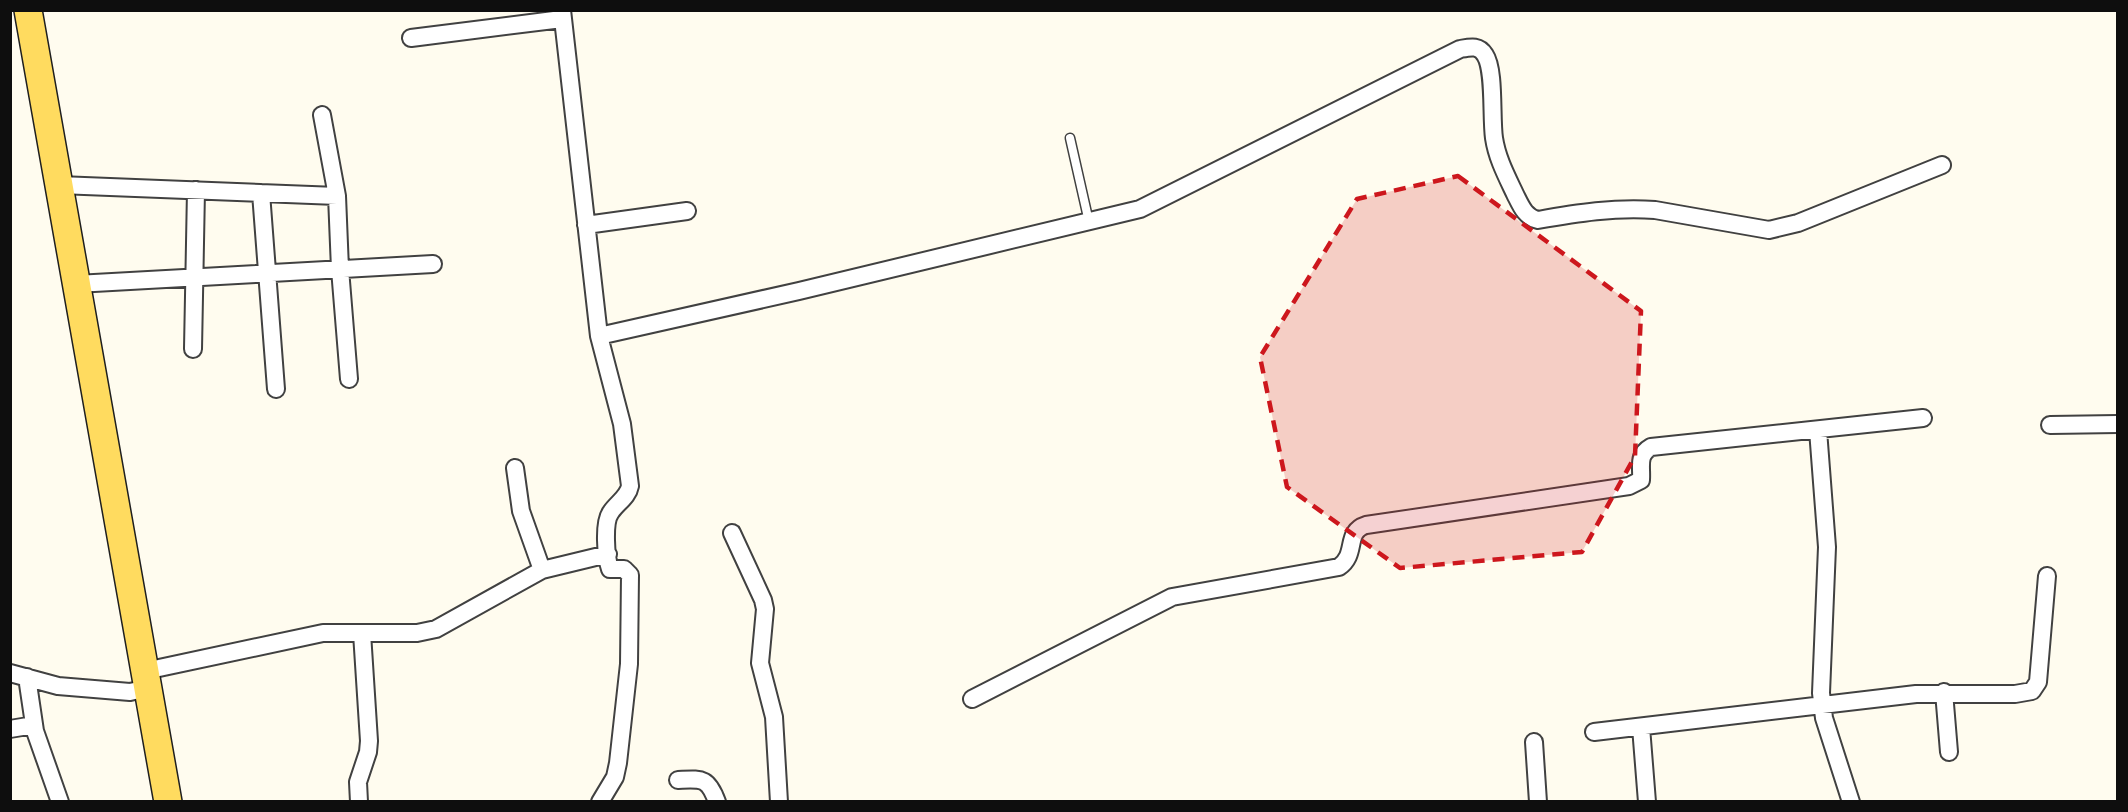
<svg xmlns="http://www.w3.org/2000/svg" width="2128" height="812" viewBox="0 0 2128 812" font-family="'Roboto Serif',serif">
<rect width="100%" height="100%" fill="#fffcef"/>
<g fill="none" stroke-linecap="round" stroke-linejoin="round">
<!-- service casing -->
<g stroke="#414141" stroke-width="11">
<path id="service" d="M1070,138l19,84"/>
</g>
<!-- minor casing -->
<g stroke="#414141" stroke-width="20">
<path id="minor" d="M562,10l37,326 23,88 8,62c-2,11 -13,17 -19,26 -8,10 -5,46 -1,57h14l6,6 -1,89 -11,99 -3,14 -15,25
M411,38l151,-19
M322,115l15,81 3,73 9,110
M59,185l278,11
M261,193l15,196
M586,225l101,-14
M76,284l357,-20
M599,336l200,-45 341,-82 320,-160c11,-2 19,-4 25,6 10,15 6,62 9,83 3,20 12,37 21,56 6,12 10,23 23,26 39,-7 77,-13 117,-10l114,20 29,-7 144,-58
M193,349l3,-159
M2050,425l68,-1
M1818,430l9,117 -6,146 3,25 27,84
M515,468l6,43 21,59
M732,533l31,67 2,9 -5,54 14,54 5,85
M145,671l178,-38h94l19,-4 106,-59 66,-16
M10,673l48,13 72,6 18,-4
M27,677l8,54 25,71
M1944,692l5,60
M972,699l200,-102 167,-30c19,-13 5,-35 27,-42l263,-39 12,-6c1,-14 -4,-25 10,-33l272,-29
M1641,727l6,75
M10,729l24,-4
M1594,732l322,-38h99l17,-3 6,-9 9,-106
M1534,742l4,60
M678,780c24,-1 30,-3 39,22
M359,802l-1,-20 10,-30 1,-11 -7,-108"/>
</g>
<!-- primary casing -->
<g stroke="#1f1f1f" stroke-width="30">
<path id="primary" d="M28,10l140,792"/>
</g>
<!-- service -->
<use href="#service" stroke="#fff" stroke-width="8"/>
<!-- minor -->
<use href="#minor" stroke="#fff" stroke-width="16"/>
<!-- primary -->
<use href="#primary" stroke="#ffdb5f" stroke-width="27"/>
</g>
<!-- marked area -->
<path fill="#cd171d" fill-opacity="0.2" stroke="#cd171d" stroke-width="4.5" stroke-dasharray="12 8" stroke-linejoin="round" d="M1458,176l183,135 -6,145 -53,96 -182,16 -113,-81 -27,-130 97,-158z"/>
<!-- border -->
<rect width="2128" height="812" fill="none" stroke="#0e0e0e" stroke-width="24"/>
</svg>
